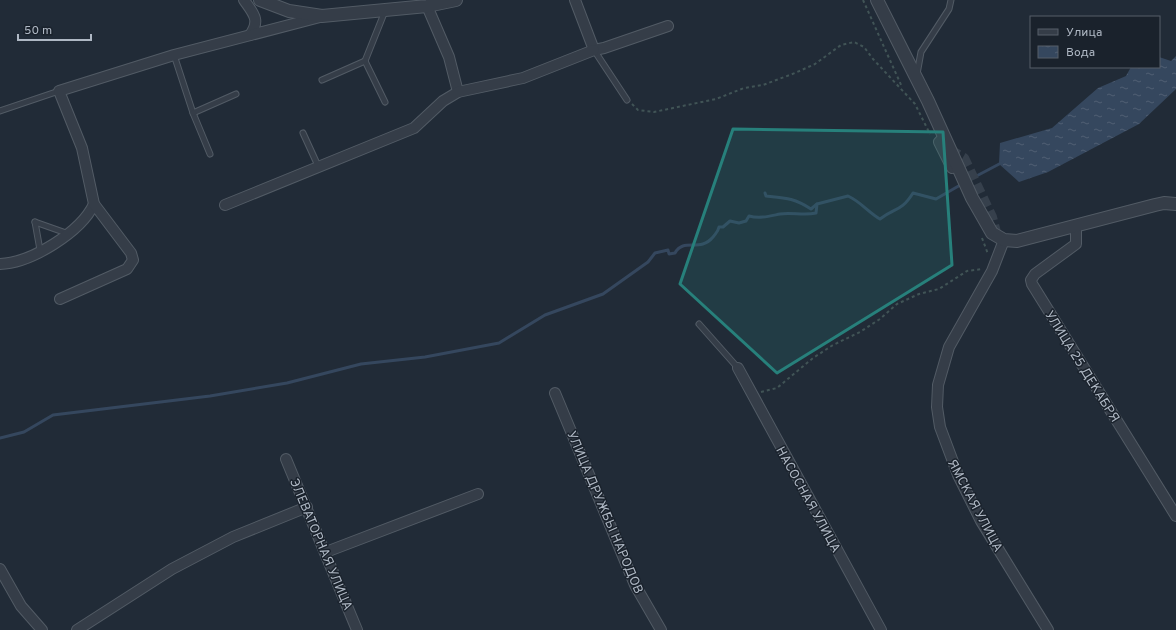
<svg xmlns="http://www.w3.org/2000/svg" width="1176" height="630" font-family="Overpass,sans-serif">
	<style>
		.water { fill: url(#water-ripples) }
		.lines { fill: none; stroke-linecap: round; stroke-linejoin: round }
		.stream { stroke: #35475e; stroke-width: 3 }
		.minor-tunnel { stroke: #36404c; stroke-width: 10; stroke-dasharray: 10 5; stroke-linecap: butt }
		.service-casing { stroke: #525b65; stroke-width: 7 }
		.minor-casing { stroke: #525b65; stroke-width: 12 }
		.tertiary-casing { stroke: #525b65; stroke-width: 14 }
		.path { stroke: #415456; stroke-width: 2; stroke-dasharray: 3 3; stroke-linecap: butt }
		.service { stroke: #353d48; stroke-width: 5 }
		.minor { stroke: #353d48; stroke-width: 10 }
		.tertiary { stroke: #353d48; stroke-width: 12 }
		.marked { fill: #27807b; fill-opacity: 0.2; stroke: #27807b; stroke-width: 3; stroke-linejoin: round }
		.labels { text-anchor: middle; stroke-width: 3; stroke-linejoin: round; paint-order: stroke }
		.street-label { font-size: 13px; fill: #afb8c4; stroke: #1a222c }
	</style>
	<defs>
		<pattern id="water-ripples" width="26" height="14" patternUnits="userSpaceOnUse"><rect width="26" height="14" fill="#35475e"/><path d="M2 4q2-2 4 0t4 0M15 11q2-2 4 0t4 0" fill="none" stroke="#505f73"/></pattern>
	</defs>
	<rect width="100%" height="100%" fill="#212b37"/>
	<polygon class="water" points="1176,56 1176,89 1139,124 1048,172 1019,182 999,164 1000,143 1052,128 1098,88 1126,76 1131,67 1159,67 1159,57 1171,61"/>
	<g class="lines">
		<g class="stream">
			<polyline points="967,181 1003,162"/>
			<path d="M765,193l1,3c20,2 28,2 45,13l6,-5"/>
			<path d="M0,438l24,-6 29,-17 157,-19 77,-13 74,-19 64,-7 74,-14 46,-28 58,-21 45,-32 7,-9 13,-3 1,4 6,-1c9,-16 25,0 38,-16 3,-4 5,-5 6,-10h4l7,-6 9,2 7,-2 3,-5c11,3 21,0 31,-2 12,-2 24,2 36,-1l1,-9 31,-8c13,6 20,16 32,23 16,-12 21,-7 33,-26l23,6 26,-15"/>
		</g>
		<polyline class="minor-tunnel" points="950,150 964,158 992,217 997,236"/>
		<g class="service-casing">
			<g id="service">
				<polyline points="594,50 627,100"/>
				<polyline points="174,55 193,113 210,154"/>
				<polyline points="365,61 385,102"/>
				<polyline points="917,74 921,52 949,9 951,0"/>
				<polyline points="322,80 365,61 385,11"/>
				<polyline points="0,111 59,91"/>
				<polyline points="193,113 236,94"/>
				<polyline points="303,133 319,168"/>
				<polyline points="35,222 69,234"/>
				<polyline points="35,222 40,250"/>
				<polyline points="699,324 738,368"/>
			</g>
		</g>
		<g class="minor-casing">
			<g id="minor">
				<path d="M244,0c9,13 17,20 6,35"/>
				<polyline points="575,0 594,50 604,48 668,26"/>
				<polyline points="427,6 449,57 458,92"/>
				<polyline points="944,137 939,142 952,168"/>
				<polyline points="225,205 414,128 443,101 458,92 523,78 594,50"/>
				<polyline points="1076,226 1076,244 1035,274 1031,280 1032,284 1176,516"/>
				<polyline points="1004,240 992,271 949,347 938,385 937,407 940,427 958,475 981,521 1048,630"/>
				<path d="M0,264c31,-1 81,-32 94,-60"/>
				<polyline points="60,299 127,269 133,260 131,253 94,204 82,148 59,91 174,55 320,17"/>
				<polyline points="738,368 881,630"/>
				<polyline points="555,393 635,585 661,630"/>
				<polyline points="286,459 357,630"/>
				<polyline points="326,552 478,494"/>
				<polyline points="0,569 21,606 42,630"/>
				<polyline points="77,630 172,569 233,537 307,507"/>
			</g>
		</g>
		<g class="tertiary-casing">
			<g id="tertiary">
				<polyline points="260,0 289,11 322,16 427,6 456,0"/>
				<polyline points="877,0 928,101 972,198 992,233 1004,240 1017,241 1155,205 1164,203 1176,204"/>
			</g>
		</g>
		<g class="path">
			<polyline points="863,0 902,87"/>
			<polyline points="632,104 638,110 654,112 716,99 744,88 763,85 795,73 815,64 841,45 854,42 864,47 873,59 915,104 930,134"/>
			<polyline points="982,238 988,254"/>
			<polyline points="761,392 777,388 813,358 833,345 860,332 880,319 897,304 919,294 939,289 967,271 982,269"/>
		</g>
		<use href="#service" class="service"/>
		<use href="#minor" class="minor"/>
		<use href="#tertiary" class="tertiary"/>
	</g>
	<path class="marked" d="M733,129l210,3 9,133 -175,108 -97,-89z"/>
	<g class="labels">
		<g class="street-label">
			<text transform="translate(1083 366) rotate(58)" y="5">УЛИЦА 25 ДЕКАБРЯ</text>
			<text transform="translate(809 499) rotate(61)" y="5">НАСОСНАЯ УЛИЦА</text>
			<text transform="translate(976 505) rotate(62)" y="5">ЯМСКАЯ УЛИЦА</text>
			<text transform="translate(606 512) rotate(67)" y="5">УЛИЦА ДРУЖБЫ НАРОДОВ</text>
			<text transform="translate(322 544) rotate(67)" y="5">ЭЛЕВАТОРНАЯ УЛИЦА</text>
		</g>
	</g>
	<rect x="1030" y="16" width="130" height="52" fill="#1a222c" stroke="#565e69"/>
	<rect x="1038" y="29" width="20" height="6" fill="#353d48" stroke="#565e69"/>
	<text x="1066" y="36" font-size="12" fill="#afb8c4">Улица</text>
	<rect x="1038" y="46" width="20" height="12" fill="url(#water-ripples)" stroke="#565e69"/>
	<text x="1066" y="56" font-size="12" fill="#afb8c4">Вода</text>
	<path d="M18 34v6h73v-6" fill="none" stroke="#afb8c4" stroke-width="2"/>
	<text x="24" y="34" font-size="12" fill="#afb8c4" stroke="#1a222c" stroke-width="3" paint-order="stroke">50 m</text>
</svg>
